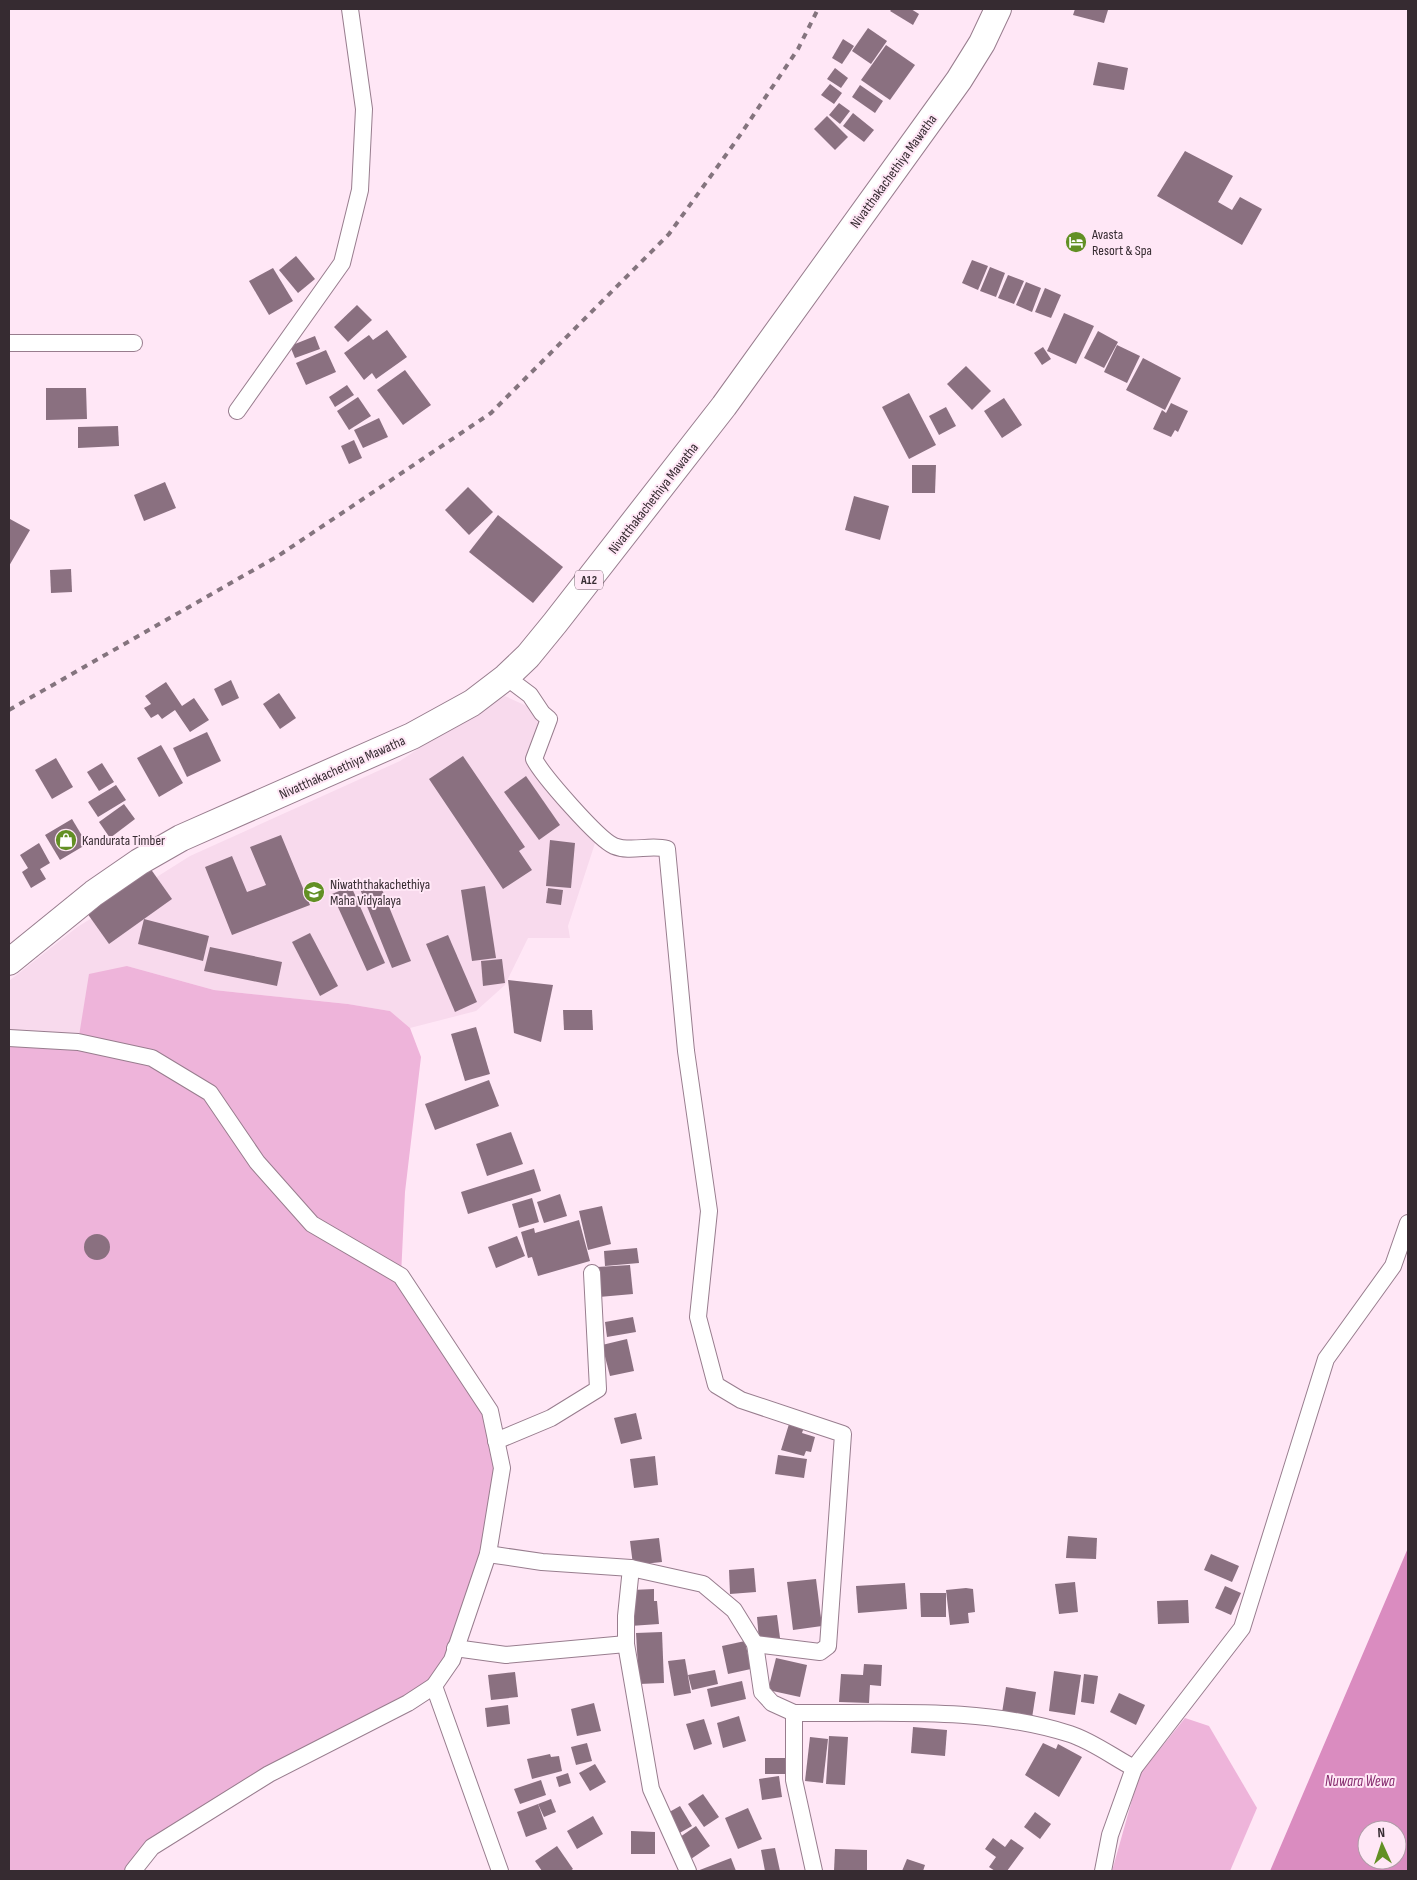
<svg xmlns="http://www.w3.org/2000/svg" width="1417" height="1880" font-family="'Sofia Sans Condensed',sans-serif">
	<style>
		.built { fill: #f8daed }
		.green { fill: #eeb4da }
		.water { fill: #da8cc0; fill-rule: evenodd }
		.building { fill: #8a7080 }
		.lines { fill: none; stroke-linecap: round; stroke-linejoin: round }
		.minor-casing { stroke: #987d8e; stroke-width: 18 }
		.trunk-casing { stroke: #987d8e; stroke-width: 28 }
		.minor { stroke: #fff; stroke-width: 16 }
		.trunk { stroke: #fff; stroke-width: 26 }
		.rail { stroke: #84747e; stroke-width: 4; stroke-dasharray: 6 6; stroke-linecap: butt }
		.labels { text-anchor: middle; stroke-width: 4; stroke-linejoin: round; paint-order: stroke }
		.shield { fill: #ffe7f6; stroke: #72636c; stroke-width: 1 }
		.shield-label { font-size: 12px; font-weight: bold; fill: #362b31 }
		.street-label { font-size: 14px; fill: #362b31; stroke: #ffe7f6 }
		.poi-label { font-size: 14px; fill: #362b31; stroke: #ffe7f6; text-anchor: start }
		.water-label { font-size: 15px; font-style: italic; fill: #862b6e; stroke: #ffe7f6 }
	</style>
	<rect width="100%" height="100%" fill="#ffe7f6"/>
	<polygon class="built" points="505,696 542,713 534,759 598,834 568,926 570,938 528,938 505,985 476,1011 410,1028 390,1011 348,1004 214,990 127,966 78,1042 9,1036 9,981 76,928 190,856 400,761 443,732"/>
	<g class="green">
		<polygon points="127,966 214,990 348,1004 390,1011 410,1028 421,1057 405,1192 401,1276 490,1411 502,1468 488,1554 434,1686 152,1847 133,1871 9,1871 9,1039 78,1042 89,974"/>
		<polygon points="1185,1718 1209,1726 1257,1808 1230,1871 1112,1871 1139,1775"/>
	</g>
	<path class="water" d="M1408,1548v323h-138zM1367,1830h30v30h-30z"/>
	<g class="building">
		<polygon points="892,9 911,9 919,14 913,25 890,11"/>
		<polygon points="1075,9 1106,9 1108,10 1104,23 1073,15"/>
		<polygon points="868,28 887,41 871,64 852,51"/>
		<polygon points="843,39 854,46 842,64 832,58"/>
		<polygon points="886,45 915,65 890,100 861,80"/>
		<polygon points="1098,62 1128,68 1124,90 1093,85"/>
		<polygon points="835,68 848,78 841,88 827,79"/>
		<polygon points="830,84 842,93 834,104 821,95"/>
		<polygon points="860,85 883,101 875,113 852,97"/>
		<polygon points="839,103 850,111 840,124 829,115"/>
		<polygon points="853,113 874,130 864,142 843,126"/>
		<polygon points="827,116 848,137 835,150 814,129"/>
		<polygon points="1185,151 1233,176 1218,202 1232,210 1240,197 1262,209 1242,245 1157,196"/>
		<polygon points="296,256 315,279 298,293 279,270"/>
		<polygon points="972,260 988,266 978,290 962,283"/>
		<polygon points="990,267 1005,273 996,297 980,291"/>
		<polygon points="273,268 293,301 269,315 249,281"/>
		<polygon points="1008,275 1024,281 1014,304 998,298"/>
		<polygon points="1026,282 1041,288 1032,312 1016,305"/>
		<polygon points="1045,288 1061,295 1051,318 1035,312"/>
		<polygon points="357,305 372,320 348,342 334,327"/>
		<polygon points="1064,313 1094,326 1076,364 1047,351"/>
		<polygon points="387,330 407,357 376,379 372,373 364,380 344,353 369,335 373,340"/>
		<polygon points="1098,331 1118,342 1104,368 1084,358"/>
		<polygon points="315,336 320,349 295,358 290,346"/>
		<polygon points="1117,345 1140,356 1127,383 1104,372"/>
		<polygon points="1043,347 1051,359 1042,365 1034,353"/>
		<polygon points="326,350 336,372 306,385 296,363"/>
		<polygon points="1143,358 1181,378 1165,410 1126,390"/>
		<polygon points="966,366 991,391 972,410 947,384"/>
		<polygon points="405,370 431,405 403,425 377,390"/>
		<polygon points="347,385 354,395 335,407 329,397"/>
		<polygon points="46,388 86,388 87,419 46,420"/>
		<polygon points="909,393 936,445 909,459 882,407"/>
		<polygon points="358,397 371,416 349,430 337,411"/>
		<polygon points="1004,398 1022,425 1002,438 984,411"/>
		<polygon points="1171,403 1188,411 1178,432 1175,430 1171,437 1153,429 1162,410 1166,413"/>
		<polygon points="946,407 956,426 939,435 929,416"/>
		<polygon points="379,418 388,437 363,448 354,430"/>
		<polygon points="118,426 119,446 78,448 78,427"/>
		<polygon points="354,440 362,458 349,464 341,446"/>
		<polygon points="912,465 936,465 935,493 912,493"/>
		<polygon points="165,482 176,508 144,521 134,495"/>
		<polygon points="468,487 493,512 469,535 445,510"/>
		<polygon points="854,496 889,506 880,540 845,530"/>
		<polygon points="498,515 563,567 533,603 469,552"/>
		<polygon points="10,519 30,530 9,566 9,521"/>
		<polygon points="71,569 72,592 51,593 50,570"/>
		<polygon points="231,680 239,698 222,706 214,689"/>
		<polygon points="166,682 182,706 194,698 209,720 190,732 175,710 162,719 158,714 151,718 144,708 151,704 145,696"/>
		<polygon points="279,693 296,718 280,729 263,704"/>
		<polygon points="207,732 221,761 187,777 173,748"/>
		<polygon points="161,745 183,783 159,797 137,758"/>
		<polygon points="463,756 525,847 519,851 532,870 503,889 429,779"/>
		<polygon points="56,758 73,787 52,799 35,770"/>
		<polygon points="102,763 114,782 99,791 87,772"/>
		<polygon points="526,776 560,825 539,840 504,792"/>
		<polygon points="116,785 126,800 98,817 88,802"/>
		<polygon points="124,804 135,819 110,838 99,822"/>
		<polygon points="72,819 87,844 60,860 45,835"/>
		<polygon points="281,835 310,905 232,935 205,867 232,856 247,892 266,885 250,847"/>
		<polygon points="550,840 575,843 571,888 546,886"/>
		<polygon points="39,843 50,863 40,869 46,879 31,888 22,872 28,868 20,855"/>
		<polygon points="150,868 172,899 109,944 87,913"/>
		<polygon points="379,882 411,961 392,968 360,889"/>
		<polygon points="351,886 385,963 367,971 332,894"/>
		<polygon points="485,886 496,958 472,961 461,890"/>
		<polygon points="548,888 563,890 561,905 546,903"/>
		<polygon points="144,919 209,936 203,961 138,944"/>
		<polygon points="310,933 338,986 320,996 292,942"/>
		<polygon points="448,935 477,1002 455,1012 426,944"/>
		<polygon points="210,947 282,962 277,986 204,971"/>
		<polygon points="502,959 505,983 483,986 481,961"/>
		<polygon points="508,980 553,985 541,1042 514,1033"/>
		<polygon points="563,1010 592,1010 593,1030 564,1030"/>
		<polygon points="476,1027 490,1074 465,1081 451,1034"/>
		<polygon points="489,1080 499,1106 435,1130 425,1104"/>
		<polygon points="511,1132 523,1164 487,1176 476,1144"/>
		<polygon points="534,1169 541,1191 468,1214 461,1192"/>
		<polygon points="560,1194 567,1216 544,1223 537,1202"/>
		<polygon points="532,1198 539,1222 519,1228 512,1204"/>
		<polygon points="602,1206 611,1244 588,1250 579,1211"/>
		<polygon points="579,1220 590,1261 538,1276 532,1257 528,1258 521,1232 534,1228 535,1233"/>
		<circle cx="97" cy="1247" r="13"/>
		<polygon points="517,1236 525,1256 496,1268 488,1247"/>
		<polygon points="637,1248 639,1263 605,1266 604,1251"/>
		<polygon points="630,1265 633,1294 599,1297 597,1267"/>
		<polygon points="633,1317 636,1332 607,1337 605,1322"/>
		<polygon points="627,1339 634,1371 610,1376 602,1345"/>
		<polygon points="636,1413 642,1439 621,1444 614,1418"/>
		<polygon points="789,1424 804,1427 802,1433 815,1437 811,1452 806,1451 804,1456 781,1450"/>
		<polygon points="778,1455 807,1459 804,1478 775,1474"/>
		<polygon points="655,1456 658,1485 634,1488 630,1459"/>
		<polygon points="1068,1536 1097,1538 1096,1559 1066,1558"/>
		<polygon points="659,1538 662,1562 633,1565 630,1541"/>
		<polygon points="1211,1554 1239,1566 1232,1582 1204,1570"/>
		<polygon points="754,1568 756,1592 730,1594 729,1570"/>
		<polygon points="816,1579 822,1626 793,1630 787,1582"/>
		<polygon points="1075,1582 1078,1612 1059,1614 1055,1584"/>
		<polygon points="905,1583 907,1609 858,1613 856,1586"/>
		<polygon points="1225,1586 1241,1593 1231,1615 1215,1608"/>
		<polygon points="966,1588 973,1589 975,1612 968,1613 969,1623 950,1625 946,1590"/>
		<polygon points="654,1589 654,1601 657,1601 659,1624 630,1626 632,1590"/>
		<polygon points="920,1593 946,1593 946,1617 921,1617"/>
		<polygon points="1188,1600 1189,1623 1158,1624 1157,1601"/>
		<polygon points="777,1615 780,1638 759,1640 757,1617"/>
		<polygon points="662,1632 664,1683 639,1684 636,1633"/>
		<polygon points="745,1641 751,1669 728,1674 722,1646"/>
		<polygon points="776,1658 807,1665 800,1697 768,1690"/>
		<polygon points="685,1659 691,1693 674,1696 668,1661"/>
		<polygon points="864,1664 882,1665 881,1686 870,1685 869,1703 839,1702 841,1674 863,1675"/>
		<polygon points="715,1670 718,1684 692,1690 688,1675"/>
		<polygon points="1054,1671 1081,1675 1075,1715 1049,1711"/>
		<polygon points="515,1672 518,1697 491,1700 488,1675"/>
		<polygon points="1084,1674 1098,1676 1094,1704 1081,1702"/>
		<polygon points="742,1681 746,1699 711,1707 707,1689"/>
		<polygon points="1006,1687 1036,1692 1032,1718 1002,1713"/>
		<polygon points="1119,1693 1145,1705 1136,1725 1110,1712"/>
		<polygon points="594,1703 601,1731 577,1736 571,1709"/>
		<polygon points="508,1705 510,1724 487,1727 485,1708"/>
		<polygon points="739,1716 746,1741 723,1748 717,1723"/>
		<polygon points="704,1719 712,1744 694,1750 686,1724"/>
		<polygon points="913,1727 947,1730 945,1756 911,1753"/>
		<polygon points="829,1736 848,1737 845,1785 826,1784"/>
		<polygon points="810,1737 828,1739 823,1783 805,1781"/>
		<polygon points="587,1743 592,1761 576,1765 571,1747"/>
		<polygon points="1043,1743 1056,1749 1058,1744 1082,1757 1059,1797 1025,1775"/>
		<polygon points="550,1754 551,1757 559,1756 562,1771 532,1779 527,1759"/>
		<polygon points="765,1758 787,1758 786,1774 765,1774"/>
		<polygon points="595,1764 606,1782 590,1791 579,1773"/>
		<polygon points="568,1773 571,1783 559,1787 556,1777"/>
		<polygon points="779,1776 782,1797 762,1800 759,1779"/>
		<polygon points="541,1780 546,1795 520,1804 514,1789"/>
		<polygon points="703,1794 719,1817 704,1827 688,1804"/>
		<polygon points="551,1799 556,1812 544,1817 538,1804"/>
		<polygon points="538,1804 547,1829 526,1837 517,1812"/>
		<polygon points="680,1806 692,1826 676,1835 664,1815"/>
		<polygon points="748,1808 762,1839 738,1849 725,1818"/>
		<polygon points="1035,1812 1051,1824 1040,1839 1024,1827"/>
		<polygon points="593,1816 603,1834 577,1849 567,1831"/>
		<polygon points="696,1826 710,1846 691,1859 677,1839"/>
		<polygon points="631,1831 655,1832 655,1854 631,1854"/>
		<polygon points="993,1838 1005,1847 1011,1839 1024,1848 1007,1871 995,1871 989,1867 996,1857 985,1849"/>
		<polygon points="557,1846 573,1869 570,1871 542,1871 535,1861"/>
		<polygon points="775,1848 780,1871 765,1871 761,1850"/>
		<polygon points="835,1849 867,1850 867,1871 834,1871"/>
		<polygon points="731,1858 736,1871 697,1871"/>
		<polygon points="907,1859 925,1865 923,1871 902,1871"/>
	</g>
	<g class="lines">
		<g class="minor-casing">
			<g id="minor">
				<polyline points="9,343 134,343"/>
				<polyline points="237,411 342,263 360,190 364,109 350,9"/>
				<path d="M506,677l24,18 12,18 7,6 -15,40c9,17 64,80 80,87 17,7 36,-2 53,3l19,202 23,160 -11,106 18,68 25,15 102,34 -15,212 -8,6 -65,-8"/>
				<polyline points="9,1038 78,1042 152,1058 210,1093 257,1162 312,1224 401,1276 490,1411 502,1468 488,1554 452,1660 434,1686 408,1703 269,1774 152,1847 133,1871"/>
				<polyline points="496,1441 551,1418 598,1389 592,1273"/>
				<path d="M488,1554l54,8 89,6 72,16 31,26 21,34 7,48 10,11 22,10c91,1 188,-7 276,21 22,7 43,23 64,34"/>
				<polyline points="631,1568 626,1616 626,1644 651,1789 688,1871"/>
				<polyline points="455,1648 506,1655 626,1644"/>
				<polyline points="434,1686 500,1871"/>
				<polyline points="794,1713 794,1780 814,1871"/>
				<polyline points="1103,1871 1110,1835 1134,1768 1242,1628 1326,1359 1393,1266 1408,1223"/>
			</g>
		</g>
		<g class="trunk-casing">
			<polyline id="trunk" points="9,962 94,893 139,862 181,838 412,736 472,703 506,677 528,656 555,623 724,406 959,80 982,43 998,9"/>
		</g>
		<use href="#minor" class="minor"/>
		<use href="#trunk" class="trunk"/>
		<polyline class="rail" points="9,710 278,556 491,413 669,234 736,141 798,49 818,9"/>
	</g>
	<defs>
		<g id="hotel-disc" transform="scale(1.125)"><circle r="9.5" fill="#629024" stroke="#ffe7f6"/><path d="M-6-4.5h1.5V1H6V5H4.5V3h-9V5H-6ZM-4 0a1.8 1.8 0 1 1 3.6 0ZM.5 0V-2.5h3Q6-2.5 6 0Z" fill="#fff"/></g>
		<g id="shop-disc" transform="scale(1.125)"><circle r="9.5" fill="#629024" stroke="#ffe7f6"/><path d="M-5-2.5h2.3a2.7 3.5 0 0 1 5.4 0H5L5.5 6h-11ZM-1.5-2.5h3a1.5 2.3 0 0 0-3 0Z" fill="#fff"/></g>
		<g id="school-disc" transform="scale(1.125)"><circle r="9.5" fill="#629024" stroke="#ffe7f6"/><path d="M0-5L7-2L0 1L-7-2ZM-4 1L0 2.5L4 1V4Q0 6-4 4Z" fill="#fff"/></g>
	</defs>
	<g fill-rule="evenodd">
		<use href="#hotel-disc" x="1076" y="242"/>
		<use href="#shop-disc" x="66" y="840"/>
		<use href="#school-disc" x="314" y="892"/>
	</g>
	<g class="labels">
		<rect class="shield" x="575" y="570.5" width="28" height="19" rx="4"/>
		<g class="shield-label">
			<text x="589" y="584">A12</text>
		</g>
		<g class="street-label">
			<text transform="translate(893 171) rotate(-54)" y="5">Nivatthakachethiya Mawatha</text>
			<text transform="translate(653 498) rotate(-52)" y="5">Nivatthakachethiya Mawatha</text>
			<text transform="translate(342 767) rotate(-24)" y="5">Nivatthakachethiya Mawatha</text>
		</g>
		<g class="poi-label">
			<text x="1092" y="239">Avasta<tspan x="1092" dy="16">Resort &amp; Spa</tspan></text>
			<text x="82" y="845">Kandurata Timber</text>
			<text x="330" y="889">Niwaththakachethiya<tspan x="330" dy="16">Maha Vidyalaya</tspan></text>
		</g>
		<g class="water-label">
			<text x="1360" y="1786">Nuwara Wewa</text>
		</g>
	</g>
	<rect width="1417" height="1880" fill="none" stroke="#362b31" stroke-width="20"/>
	<g transform="translate(1382 1845) rotate(357)"><circle r="24" fill="#ffe7f6" stroke="#af9ca7"/>
	<path d="M0-4L9 19L0 12L-9 19Z" fill="#629024"/>
	<text y="-8" font-size="14" font-weight="bold" text-anchor="middle" fill="#362b31">N</text>
	</g>
</svg>
